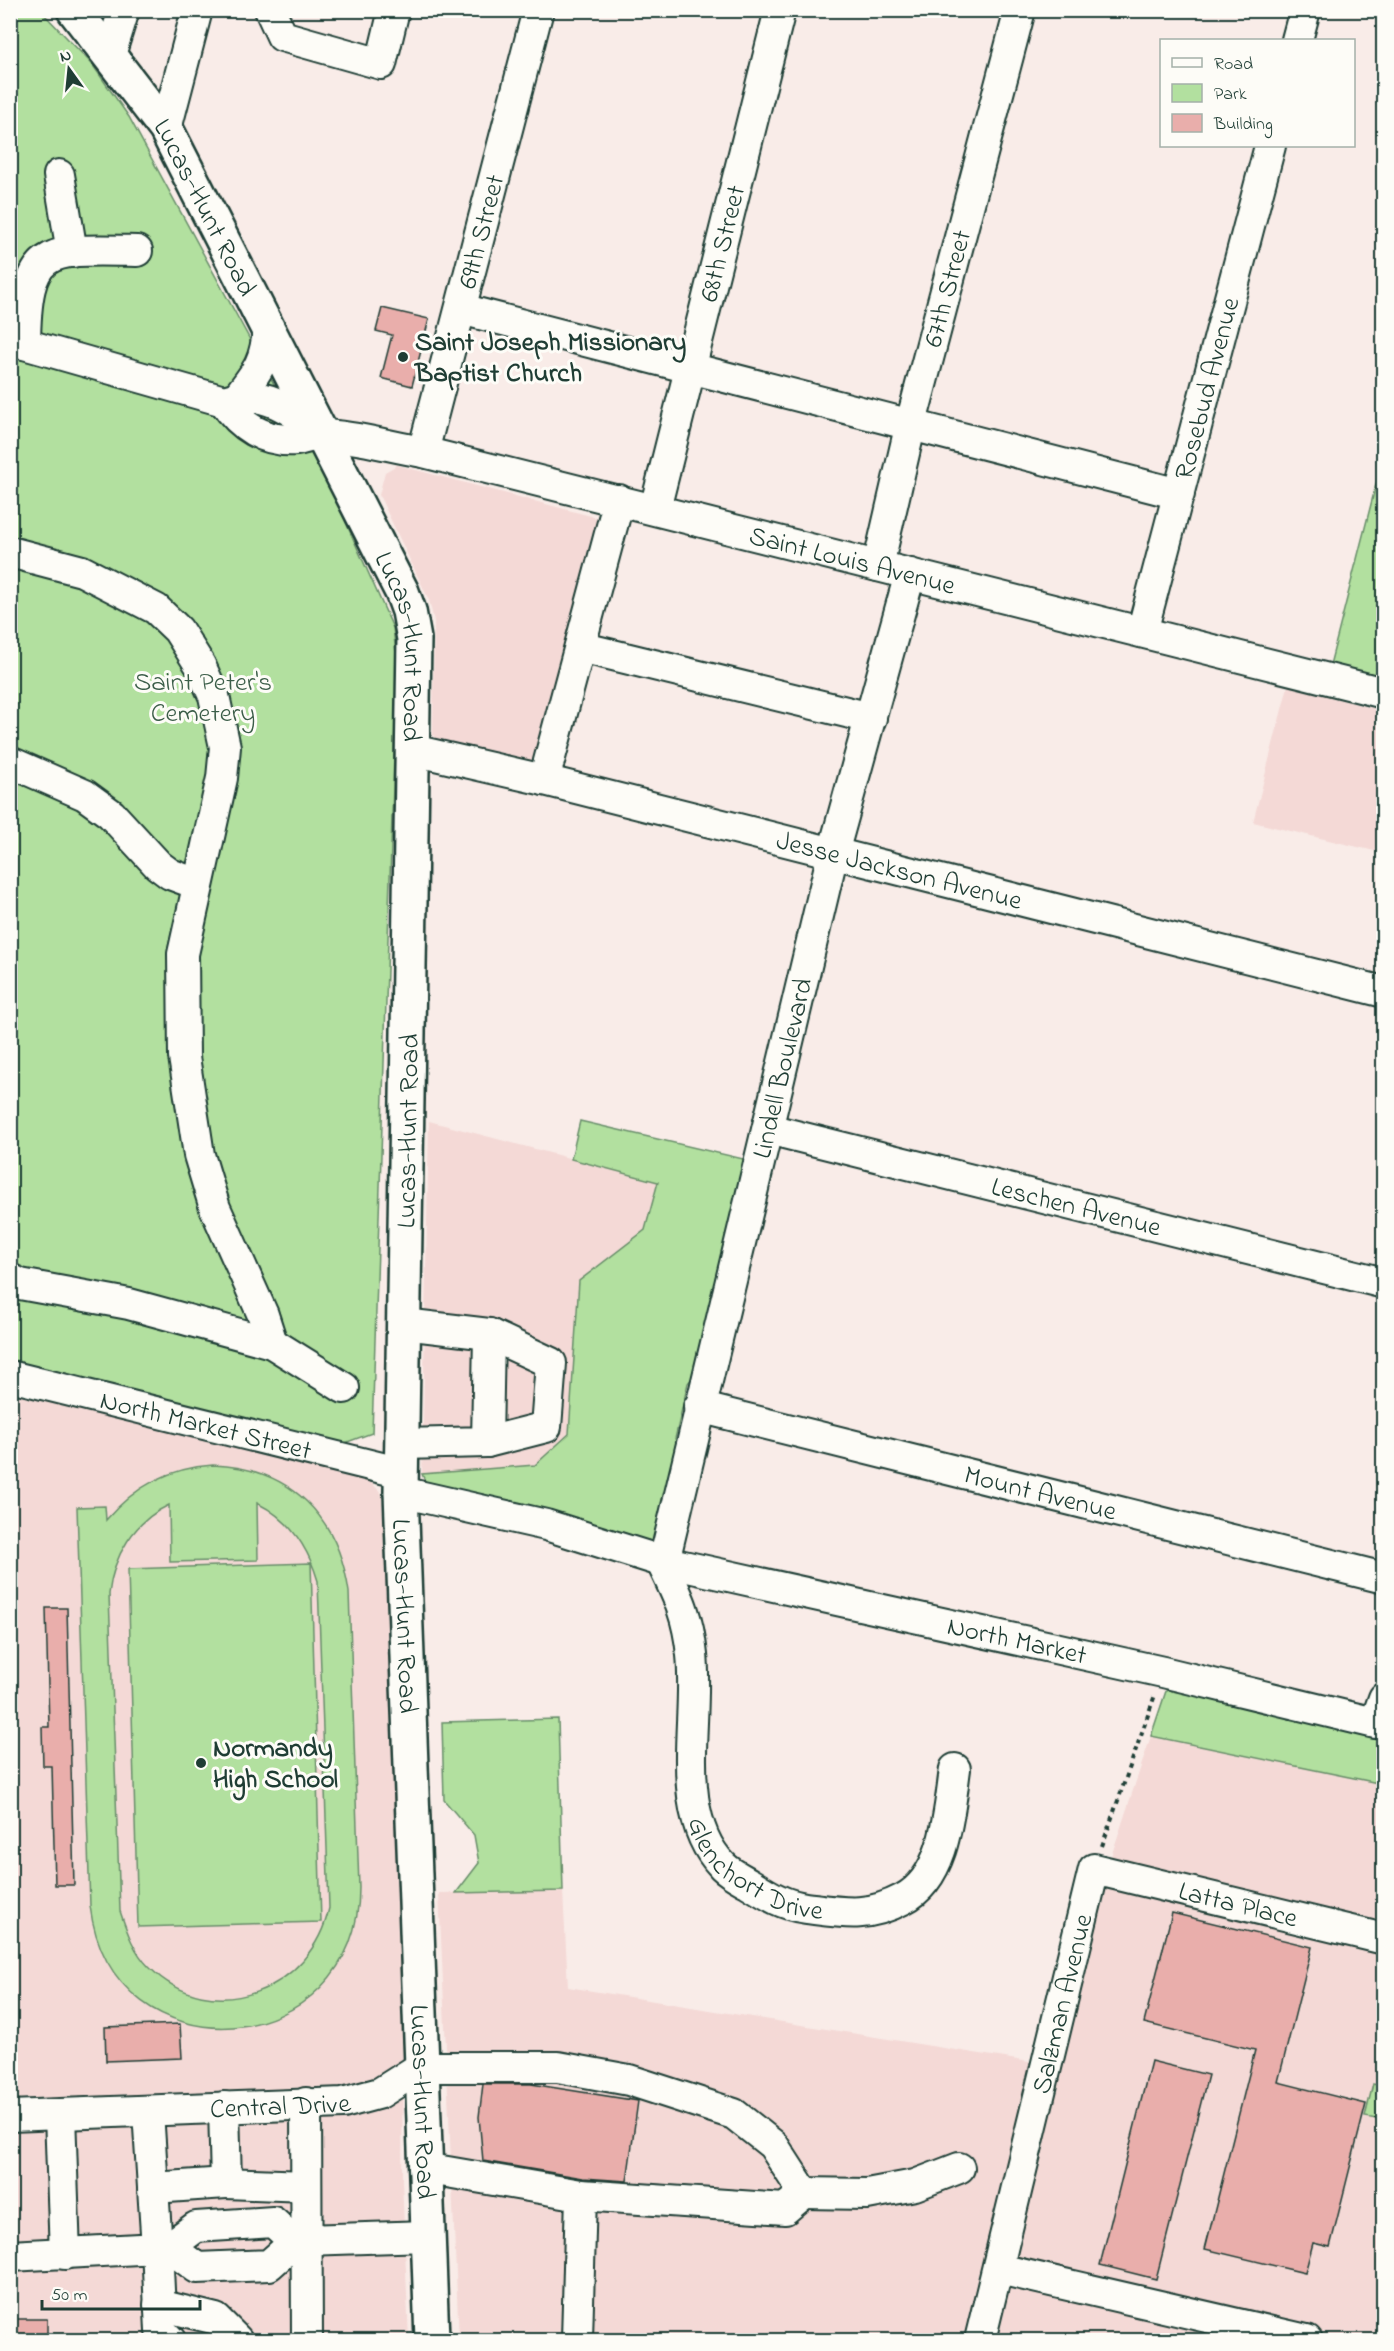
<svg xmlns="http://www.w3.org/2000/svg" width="1394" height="2351" font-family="'Indie Flower',sans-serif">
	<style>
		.built { fill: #f4d9d6 }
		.green { fill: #b2e09f; stroke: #688e6a; stroke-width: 1.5; fill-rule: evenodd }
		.building { fill: #e9aeab; stroke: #1f3d34; stroke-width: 1.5 }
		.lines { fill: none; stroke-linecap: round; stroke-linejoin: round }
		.minor-casing { stroke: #1f3d34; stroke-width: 34 }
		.major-casing { stroke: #1f3d34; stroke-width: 38 }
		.path { stroke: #1f3d34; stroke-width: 4; stroke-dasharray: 4.5 4.5; stroke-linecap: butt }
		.minor { stroke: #fdfcf7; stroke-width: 30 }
		.major { stroke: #fdfcf7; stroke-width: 33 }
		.poi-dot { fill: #1f3d34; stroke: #fdfcf7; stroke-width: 2 }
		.labels { text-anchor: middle; stroke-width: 6; stroke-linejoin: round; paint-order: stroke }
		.street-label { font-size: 27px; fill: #1f3d34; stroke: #fdfcf7 }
		.poi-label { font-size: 27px; font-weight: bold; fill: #1f3d34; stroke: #fdfcf7; text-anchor: start }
		.park-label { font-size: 27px; fill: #3c5e49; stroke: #fdfcf7 }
	</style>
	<rect width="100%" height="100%" fill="#f9ece8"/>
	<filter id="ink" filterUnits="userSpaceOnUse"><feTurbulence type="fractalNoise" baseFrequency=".0167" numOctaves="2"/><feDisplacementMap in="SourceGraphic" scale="12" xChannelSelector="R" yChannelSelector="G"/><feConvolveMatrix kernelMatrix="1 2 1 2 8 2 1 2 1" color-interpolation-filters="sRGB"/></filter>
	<g filter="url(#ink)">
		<g class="built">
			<polygon points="397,465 606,520 540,766 440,743 433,735 434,621 429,600 379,495 385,472"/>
			<polygon points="1288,686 1383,711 1383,853 1253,822"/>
			<polygon points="429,1121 659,1182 645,1230 579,1281 569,1434 535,1465 422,1474"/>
			<polygon points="10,1388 371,1482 382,1494 403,2032 402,2180 409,2340 11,2340"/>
			<polygon points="1151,1736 1383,1784 1383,2086 1373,2084 1365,2117 1383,2120 1383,2340 991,2340 1102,1884"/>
			<polygon points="563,1891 568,1987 1035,2063 965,2340 459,2340 439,1893"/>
		</g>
		<g class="green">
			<polygon points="40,10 92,64 129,117 331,489 393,628 397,662 372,1433 342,1444 11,1361 10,11"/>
			<polygon points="1383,457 1383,679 1330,665"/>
			<polygon points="580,1121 752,1161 703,1365 688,1383 675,1439 682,1443 658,1537 651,1542 428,1488 422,1474 535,1465 569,1434 579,1281 645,1230 658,1182 571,1159"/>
			<path d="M213,1465c79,3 125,52 136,127l10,295c1,173 -247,194 -269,19l-13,-399 28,-1 1,14c29,-34 63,-52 107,-55zM257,1503c33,16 51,44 61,78l11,327c-17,81 -116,123 -180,59 -15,-15 -22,-35 -29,-56l-11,-317c4,-38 25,-73 60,-89l1,57 88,-2z"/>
			<polygon points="311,1563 321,1922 138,1927 128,1569"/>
			<polygon points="1175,1685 1383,1728 1383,1784 1151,1736 1166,1691"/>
			<polygon points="558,1719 563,1891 456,1893 479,1863 474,1835 444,1800 442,1722"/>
			<polygon points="1373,2084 1383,2086 1383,2120 1365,2117"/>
		</g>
		<g class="building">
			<polygon points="382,308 429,319 412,386 381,378 392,335 376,331"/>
			<polygon points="46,1608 67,1608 74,1885 55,1885 52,1766 43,1766 42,1727 49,1727"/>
			<polygon points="1172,1913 1312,1947 1278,2082 1366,2104 1330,2247 1313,2243 1305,2273 1205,2249 1255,2050 1144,2023"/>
			<polygon points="180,2024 182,2058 106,2061 105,2027"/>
			<polygon points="1151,2061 1208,2075 1156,2279 1100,2265"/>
			<polygon points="483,2084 531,2084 638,2101 627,2181 583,2178 483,2161 479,2117"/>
			<rect x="10" y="2319" width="37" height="21"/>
		</g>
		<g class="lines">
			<g class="minor-casing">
				<g id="minor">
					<polyline points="270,10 282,36 381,64 394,10"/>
					<polyline points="1297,40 1305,10"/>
					<polyline points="110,55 124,10"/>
					<polyline points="166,129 197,10"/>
					<polyline points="59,175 72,252"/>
					<polyline points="461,309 1179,494"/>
					<path d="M10,340l214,61c39,-14 69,9 98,33"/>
					<path d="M25,344c1,-99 21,-95 112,-93"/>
					<path d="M239,395c19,-24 27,-35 29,-67"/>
					<path id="s1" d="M224,401c16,25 40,41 72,39 9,-1 19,-6 28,-5 32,1 67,12 99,17l961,241"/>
					<path id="s2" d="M423,452l115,-442"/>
					<path id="s3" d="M655,509l125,-499"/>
					<polyline points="10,552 82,571 156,609 178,630 200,665 214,696 225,747 222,778 183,954 184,1057 199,1155 215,1208 263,1315 272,1343"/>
					<path id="s4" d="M878,566l33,-143 109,-413"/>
					<path id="s5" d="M1142,632l128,-486"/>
					<polyline points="580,647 871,718"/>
					<path id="s6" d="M413,750l131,30 840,212"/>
					<polyline points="10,762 85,795 111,814 158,865 170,874 197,884"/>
					<polyline points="544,780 619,500"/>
					<path id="s7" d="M768,1129l616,154"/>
					<polyline points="10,1279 20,1284 129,1304 272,1343 344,1388"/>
					<path id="s8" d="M10,1376l392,97"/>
					<path id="s9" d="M699,1407l685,171"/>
					<polyline points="487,1442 546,1427 551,1363 489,1334"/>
					<polyline points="402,1444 487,1442 489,1334 404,1324"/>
					<path id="s10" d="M401,1492l145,33 115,36 502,111 212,51 9,-25"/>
					<path id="s11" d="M661,1561l5,-8 167,-700 77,-279"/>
					<path id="s12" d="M661,1561c17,35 27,54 31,94 7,64 -20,159 31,211 7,7 17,12 26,17 19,12 34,22 57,25 39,5 61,10 97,-9 43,-22 46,-88 52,-130"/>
					<polyline points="306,2103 307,2340"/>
					<polyline points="224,2107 226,2183 306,2186"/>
					<polyline points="60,2115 65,2254"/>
					<path id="s13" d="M10,2116l333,-13 37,-10 41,-26h137l71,13 105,34 39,31 31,48 63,1 48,-9 44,-17"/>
					<polyline points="424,2168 581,2195"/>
					<polyline points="153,2188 226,2183"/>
					<polyline points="169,2247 197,2268 269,2265 295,2242 305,2240 427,2236"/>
					<polyline points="10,2256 157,2248 148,2112"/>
					<polyline points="999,2269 1307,2340"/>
					<polyline points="159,2305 216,2319 237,2340"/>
					<polyline points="170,2340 161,2331 157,2248 169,2247 196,2227 273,2222 295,2242"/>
					<polyline points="577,2340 581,2195 785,2209 804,2193"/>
					<path id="s14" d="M980,2340l114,-471 290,70"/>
				</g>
			</g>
			<g class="major-casing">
				<g id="major">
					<path id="s15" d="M74,10l92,119 236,463 7,19 5,28 -13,853 31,848"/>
				</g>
			</g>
			<polyline class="path" points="1102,1846 1155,1695"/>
			<use href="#minor" class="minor"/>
			<use href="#major" class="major"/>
		</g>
	</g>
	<g class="poi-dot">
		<circle cx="403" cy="357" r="6"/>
		<circle cx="201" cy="1763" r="6"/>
	</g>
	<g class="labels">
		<g class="street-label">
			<text dy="9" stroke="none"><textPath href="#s15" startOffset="238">Lucas-Hunt Road</textPath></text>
			<text dy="9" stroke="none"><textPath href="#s2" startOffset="228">69th Street</textPath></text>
			<text dy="9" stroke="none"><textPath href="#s3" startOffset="274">68th Street</textPath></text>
			<text dy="9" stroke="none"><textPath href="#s4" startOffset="286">67th Street</textPath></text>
			<text dy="9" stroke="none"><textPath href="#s5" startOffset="252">Rosebud Avenue</textPath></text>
			<text dy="9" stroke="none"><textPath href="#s1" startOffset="658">Saint Louis Avenue</textPath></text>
			<text dy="9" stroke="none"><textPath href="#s15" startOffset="724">Lucas-Hunt Road</textPath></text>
			<text dy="9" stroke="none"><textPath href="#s6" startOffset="501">Jesse Jackson Avenue</textPath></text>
			<text dy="9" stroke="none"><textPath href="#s11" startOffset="508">Lindell Boulevard</textPath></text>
			<text transform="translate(407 1131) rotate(-89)" y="9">Lucas-Hunt Road</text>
			<text dy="9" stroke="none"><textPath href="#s7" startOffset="318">Leschen Avenue</textPath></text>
			<text dy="9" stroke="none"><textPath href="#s8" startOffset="202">North Market Street</textPath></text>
			<text dy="9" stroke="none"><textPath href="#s9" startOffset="352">Mount Avenue</textPath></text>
			<text dy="9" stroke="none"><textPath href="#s15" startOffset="1696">Lucas-Hunt Road</textPath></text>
			<text dy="9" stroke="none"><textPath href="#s10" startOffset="634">North Market</textPath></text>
			<text dy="9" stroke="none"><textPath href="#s12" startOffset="346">Glenchort Drive</textPath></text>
			<text dy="9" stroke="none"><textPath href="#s14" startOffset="633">Latta Place</textPath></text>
			<text dy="9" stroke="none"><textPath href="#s14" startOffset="346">Salzman Avenue</textPath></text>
			<text dy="9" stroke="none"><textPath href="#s15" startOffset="2182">Lucas-Hunt Road</textPath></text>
			<text dy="9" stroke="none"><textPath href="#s13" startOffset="270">Central Drive</textPath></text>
		</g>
		<g class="poi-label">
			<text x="415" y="350">Saint Joseph Missionary<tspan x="415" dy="31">Baptist Church</tspan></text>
			<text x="213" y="1756">Normandy<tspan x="213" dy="31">High School</tspan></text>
		</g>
		<g class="park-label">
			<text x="203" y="690">Saint Peter's<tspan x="203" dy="31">Cemetery</tspan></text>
		</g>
	</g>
	<rect width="1394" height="2351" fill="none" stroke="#fdfcf7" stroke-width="36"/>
	<rect x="18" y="18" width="1358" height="2315" fill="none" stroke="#1f3d34" stroke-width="2" filter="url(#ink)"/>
	<rect x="1160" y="39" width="195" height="108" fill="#fdfcf7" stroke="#a4b0a9" stroke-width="1.5"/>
	<rect x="1172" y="58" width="30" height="9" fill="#fdfcf7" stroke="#a4b0a9" stroke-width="1.5"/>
	<text x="1214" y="69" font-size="18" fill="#1f3d34">Road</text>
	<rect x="1172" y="84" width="30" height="18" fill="#b2e09f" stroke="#a4b0a9" stroke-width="1.5"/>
	<text x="1214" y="99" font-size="18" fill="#1f3d34">Park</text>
	<rect x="1172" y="114" width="30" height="18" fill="#e9aeab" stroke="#a4b0a9" stroke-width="1.5"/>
	<text x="1214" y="129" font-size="18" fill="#1f3d34">Building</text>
	<g transform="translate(69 69) rotate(345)" stroke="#fdfcf7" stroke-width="4.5" paint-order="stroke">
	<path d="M0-4.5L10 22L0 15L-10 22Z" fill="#1f3d34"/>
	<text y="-9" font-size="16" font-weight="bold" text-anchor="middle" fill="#1f3d34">N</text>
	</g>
	<path d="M42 2300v9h158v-9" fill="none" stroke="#1f3d34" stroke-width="3"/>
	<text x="51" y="2300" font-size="18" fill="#1f3d34" stroke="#fdfcf7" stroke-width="4.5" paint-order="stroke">50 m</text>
</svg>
